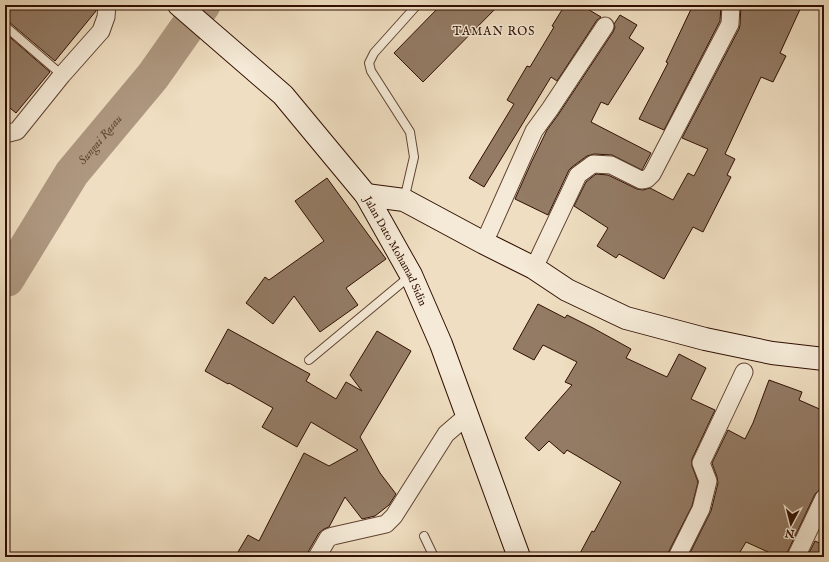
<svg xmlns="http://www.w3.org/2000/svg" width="829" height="562" font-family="'IM FELL English',serif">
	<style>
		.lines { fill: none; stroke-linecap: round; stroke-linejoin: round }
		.river { stroke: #ae9880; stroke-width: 35 }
		.building { fill: #937b65; stroke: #300f02 }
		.lane-casing { stroke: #604332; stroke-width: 10 }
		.street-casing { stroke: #604332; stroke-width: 19 }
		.secondary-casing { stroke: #300f02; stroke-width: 24 }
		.lane { stroke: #f5ead7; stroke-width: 8 }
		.street { stroke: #f5ead7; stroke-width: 17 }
		.secondary { stroke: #f5ead7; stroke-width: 22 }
		.labels { text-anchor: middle; stroke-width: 3; stroke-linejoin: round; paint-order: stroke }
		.street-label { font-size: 11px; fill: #300f02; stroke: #f5ead7 }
		.neighbourhood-label { font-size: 12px; letter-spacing: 1px; fill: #300f02; stroke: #f5ead7 }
		.water-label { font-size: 12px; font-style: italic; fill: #624634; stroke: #f5ead7 }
	</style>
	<rect width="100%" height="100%" fill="#efdec1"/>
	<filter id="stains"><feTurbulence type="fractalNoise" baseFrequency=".005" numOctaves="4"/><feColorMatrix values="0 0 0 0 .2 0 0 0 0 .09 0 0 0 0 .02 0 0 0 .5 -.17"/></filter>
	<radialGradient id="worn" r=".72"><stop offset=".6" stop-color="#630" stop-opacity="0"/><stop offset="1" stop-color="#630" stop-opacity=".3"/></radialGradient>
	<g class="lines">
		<path class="river" id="s1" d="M5,279h2l65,-106 81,-97 50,-71"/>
	</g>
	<g class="building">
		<polygon points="5,5 97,5 96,11 55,61 9,22 5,21"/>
		<polygon points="441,5 499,5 423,82 394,53"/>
		<polygon points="565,5 581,5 601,17 597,20 557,81 551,77 484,187 469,178 514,104 507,100 527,66 530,67 554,27 552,26"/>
		<polygon points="693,5 721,5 720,21 664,130 639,119 668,63 666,62"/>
		<polygon points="741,5 802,5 780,53 786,56 773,82 761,77 725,154 735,159 727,175 731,177 703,232 693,227 664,279 619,254 616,258 597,246 608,228 574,206 586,182 596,174 608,175 637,189 643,190 650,188 673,200 688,173 694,176 708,149 682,138 739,29 740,25"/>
		<polygon points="620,15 637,25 629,38 644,48 608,105 601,102 591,122 651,153 642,170 612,155 594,154 587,156 572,167 569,170 548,215 515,199 531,163 547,130 558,115 613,32 615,27 614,24"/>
		<polygon points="5,33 50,72 16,113 5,104"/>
		<polygon points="327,178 386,259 346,288 358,305 320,332 294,296 273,324 246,303 265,277 269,280 324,241 295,201"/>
		<polygon points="538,304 565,318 567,315 593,328 631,349 626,358 667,377 679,354 706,368 691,399 715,410 692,459 692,466 698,482 692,506 668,553 667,557 578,557 592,531 594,532 621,482 567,450 564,454 549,441 539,451 525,438 572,385 565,382 577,362 543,345 534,360 513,349"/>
		<polygon points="228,329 310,374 306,381 336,399 346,382 362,391 350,375 377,331 411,351 360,437 380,473 396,494 389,505 375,516 362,519 345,497 329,527 324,529 319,533 308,552 307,557 235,557 248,535 259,541 304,453 329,466 358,450 311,422 297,447 262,427 273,408 229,383 228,384 205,371"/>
		<polygon points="769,380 802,392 799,400 824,411 824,488 819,490 815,494 787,553 786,557 779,557 746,542 737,557 688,557 711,511 718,483 717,477 712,463 728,430 745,439 753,423"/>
		<polygon points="815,541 824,545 824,557 807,557"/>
	</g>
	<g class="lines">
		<g class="lane-casing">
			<g id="lane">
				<polyline points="5,26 62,75"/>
				<polyline points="404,200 414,157 410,132 371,71 369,63 374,53 417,5"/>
				<polyline points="309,360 410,276"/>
				<polyline points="424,536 434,557"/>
			</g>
		</g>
		<g class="street-casing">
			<g id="street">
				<polyline points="5,134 17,131 62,75 101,31 106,17 107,5"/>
				<polyline points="484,243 534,131 550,109 605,26"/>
				<polyline points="534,268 578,175 593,164 611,165 641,180 647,179 652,174 730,24 731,5"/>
				<polyline points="317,557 328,538 333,536 386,524 394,516 446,434 468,415"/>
				<polyline points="677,557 701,509 708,481 701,463 744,372"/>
				<polyline points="796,557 824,498"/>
			</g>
		</g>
		<g class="secondary-casing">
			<g id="secondary">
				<path id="s2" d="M179,5l104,90 83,100 45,80 30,69 78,213"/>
				<polyline points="366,195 404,200 484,243 534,268 567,290 626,318 705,339 772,353 824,359"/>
			</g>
		</g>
		<use href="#lane" class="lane"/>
		<use href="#street" class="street"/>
		<use href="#secondary" class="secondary"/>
	</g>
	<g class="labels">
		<g class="street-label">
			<text dy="4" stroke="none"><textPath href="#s2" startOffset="331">Jalan Dato Mohamad Sidin</textPath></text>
		</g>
		<g class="neighbourhood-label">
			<text x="494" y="35">TAMAN ROS</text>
		</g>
		<g class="water-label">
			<text dy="4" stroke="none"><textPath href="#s1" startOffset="170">Sungai Rasau</textPath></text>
		</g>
	</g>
	<rect width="829" height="562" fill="none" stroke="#efdec1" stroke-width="20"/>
	<rect x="6" y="6" width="817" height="550" fill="none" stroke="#300f02" stroke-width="2"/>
	<rect x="10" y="10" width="809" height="542" fill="none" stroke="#300f02"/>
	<g transform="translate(791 524) rotate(187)" stroke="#f5ead7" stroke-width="3" paint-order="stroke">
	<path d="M0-3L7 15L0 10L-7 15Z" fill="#300f02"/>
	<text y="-6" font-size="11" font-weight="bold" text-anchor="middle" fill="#300f02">N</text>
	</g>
	<rect width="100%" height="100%" filter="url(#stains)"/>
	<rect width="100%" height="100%" fill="url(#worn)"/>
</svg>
